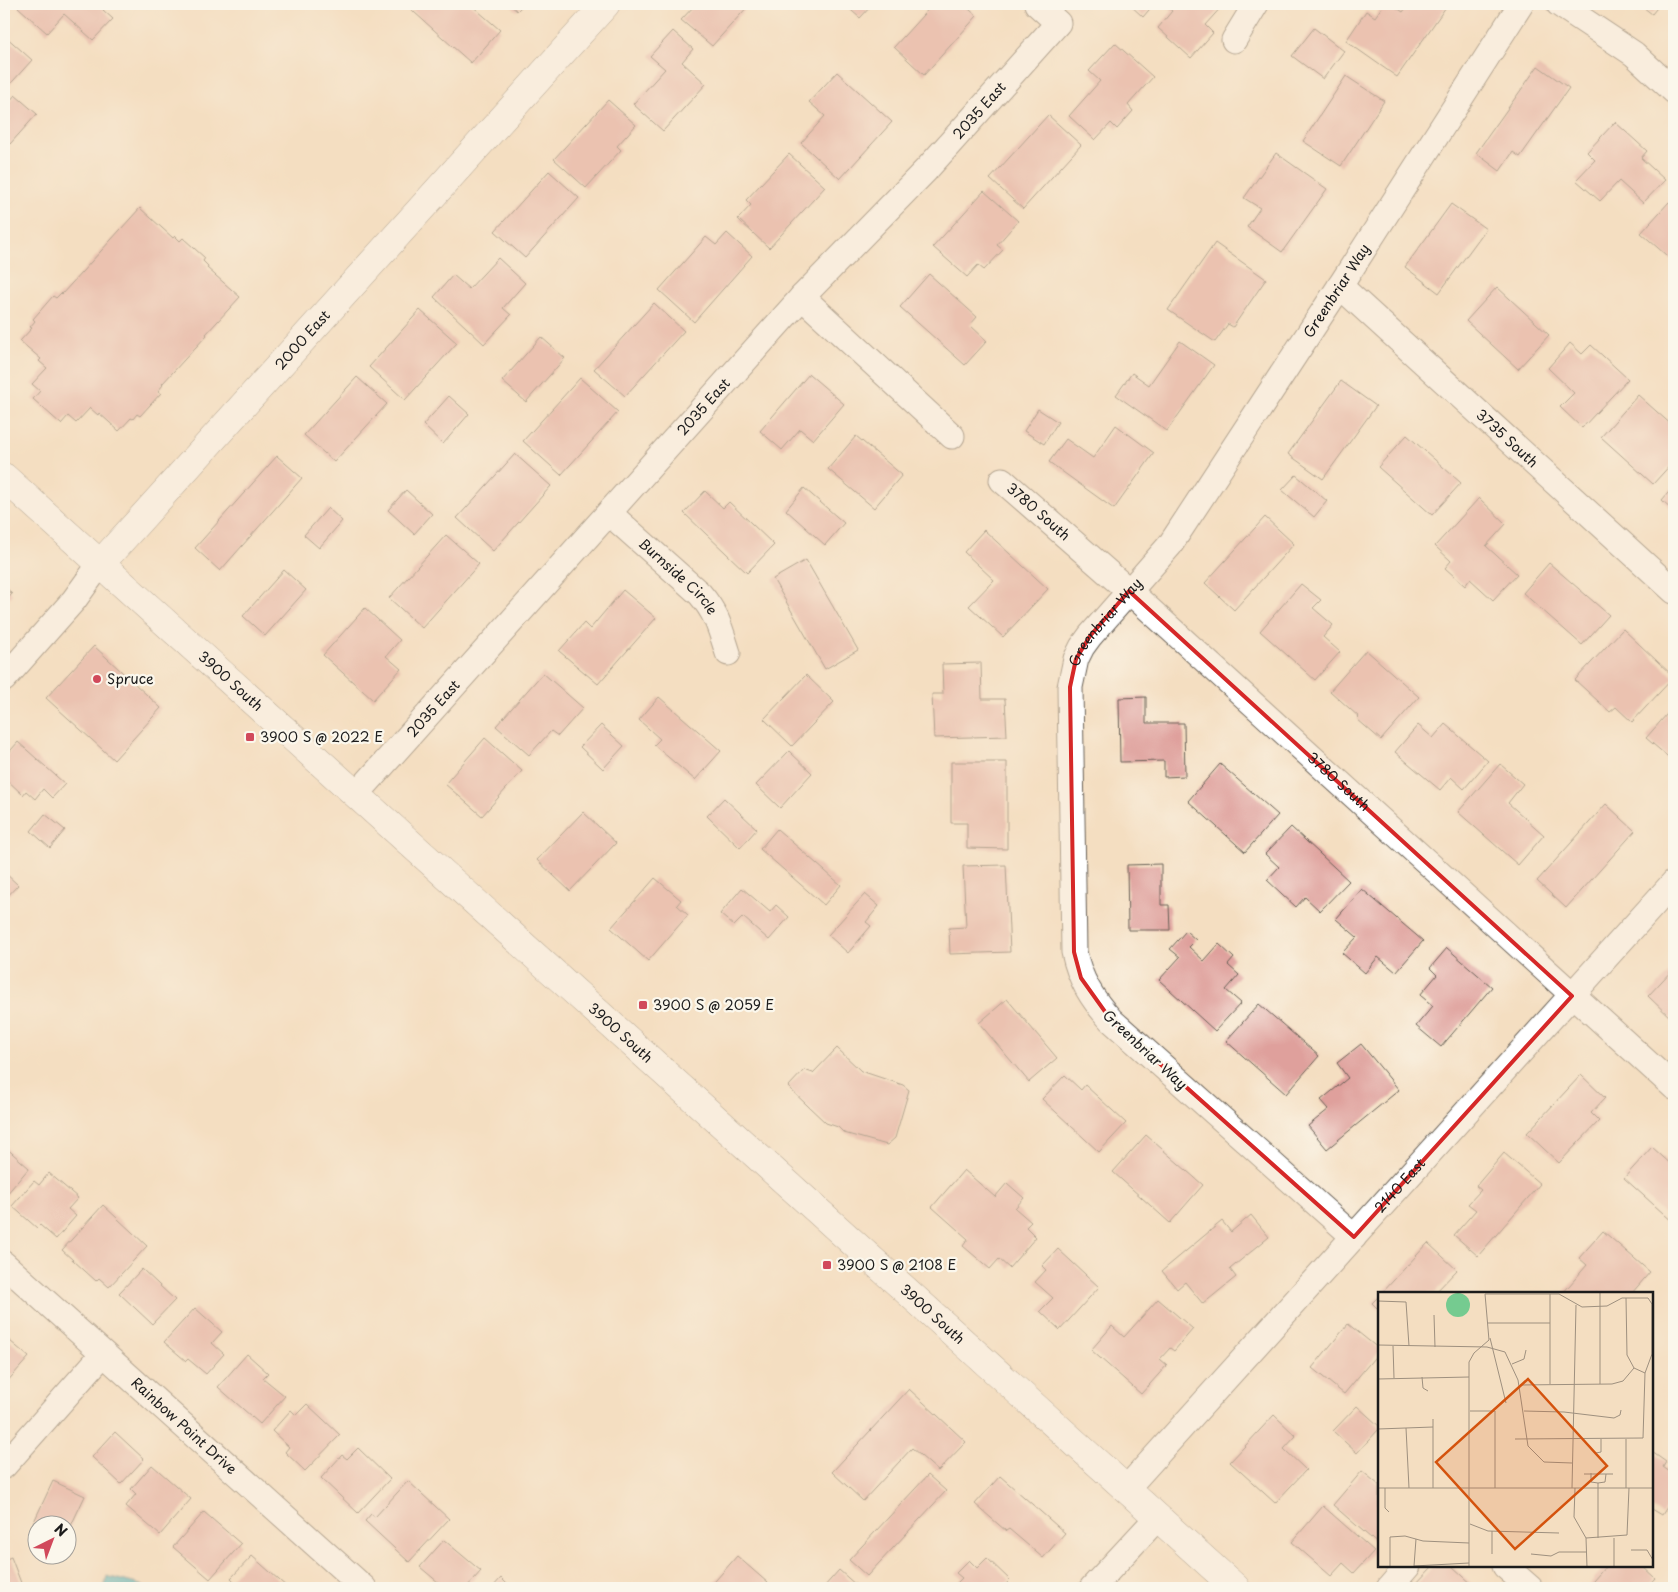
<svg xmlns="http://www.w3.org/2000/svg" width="1678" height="1592" font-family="'Playpen Sans',sans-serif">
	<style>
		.water { fill: #43b1c0; stroke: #30666e }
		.building { fill: #dfa09c }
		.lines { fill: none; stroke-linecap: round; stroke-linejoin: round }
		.street-casing { stroke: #686056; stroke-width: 27 }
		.secondary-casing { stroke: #686056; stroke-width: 29 }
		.street { stroke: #fff; stroke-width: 25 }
		.secondary { stroke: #fff; stroke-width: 28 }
		.marked { fill: none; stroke: #d62828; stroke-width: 4; stroke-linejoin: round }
		.poi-dot { fill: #d1495b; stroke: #fbf7ec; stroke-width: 2 }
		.labels { text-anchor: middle; stroke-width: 4.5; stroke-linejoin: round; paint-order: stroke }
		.street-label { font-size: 14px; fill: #1c1c1c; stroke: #fbf7ec }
		.poi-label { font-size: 14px; fill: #1c1c1c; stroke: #fbf7ec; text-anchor: start }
		.inset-road { fill: none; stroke: #9e907f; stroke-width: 1 }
		.view { fill: #d4530e; fill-opacity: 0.15; stroke: #d4530e; stroke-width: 2.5 }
		.inset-edge { fill: none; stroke: #1c1c1c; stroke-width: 2.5 }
	</style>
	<rect width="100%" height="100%" fill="#fbf7ec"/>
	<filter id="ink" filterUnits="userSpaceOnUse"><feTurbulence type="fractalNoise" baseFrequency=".02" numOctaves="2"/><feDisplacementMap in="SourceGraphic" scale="10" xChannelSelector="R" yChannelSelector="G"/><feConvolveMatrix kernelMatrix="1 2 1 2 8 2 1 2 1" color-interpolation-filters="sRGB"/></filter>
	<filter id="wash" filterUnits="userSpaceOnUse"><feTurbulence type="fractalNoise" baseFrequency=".0096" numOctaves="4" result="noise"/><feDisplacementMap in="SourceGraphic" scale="20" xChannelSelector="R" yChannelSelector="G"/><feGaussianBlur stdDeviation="1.12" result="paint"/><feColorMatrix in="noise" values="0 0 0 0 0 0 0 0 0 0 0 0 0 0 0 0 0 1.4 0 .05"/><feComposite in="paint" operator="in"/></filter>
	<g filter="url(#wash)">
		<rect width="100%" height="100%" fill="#f4dec1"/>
		<polygon class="water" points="107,1576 152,1588 103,1588"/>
		<g id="blocks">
			<g class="building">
				<polygon points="21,4 108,4 103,10 113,19 93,40 64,14 47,33 18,7"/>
				<polygon points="405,4 470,4 500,30 471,63"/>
				<polygon points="509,4 524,4 517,11"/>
				<polygon points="696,4 750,4 712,46 681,20"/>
				<polygon points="844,4 873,4 860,18"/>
				<polygon points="933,4 963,4 977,16 924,75 894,47"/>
				<polygon points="1129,4 1154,4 1143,17"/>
				<polygon points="1164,4 1224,4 1205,25 1213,33 1191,58 1158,28 1172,11"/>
				<polygon points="1384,4 1391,4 1403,12 1409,4 1448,4 1397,77 1346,41 1366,11 1375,17"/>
				<polygon points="1639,4 1660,4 1652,14"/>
				<polygon points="1314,28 1344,51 1323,79 1292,56"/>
				<polygon points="673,31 693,49 682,62 706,84 663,131 633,104 665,69 650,56"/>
				<polygon points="4,35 32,60 4,91"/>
				<polygon points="1115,43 1153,77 1128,105 1133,111 1117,129 1111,123 1095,140 1069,116 1100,81 1089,71"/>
				<polygon points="1538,66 1569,88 1520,157 1513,152 1500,171 1476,153"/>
				<polygon points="837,72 892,122 840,179 801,143 825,116 809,102"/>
				<polygon points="1346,76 1384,101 1341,166 1303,141"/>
				<polygon points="15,95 37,114 10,144 4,139 4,108"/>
				<polygon points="608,100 636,125 617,146 621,150 586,188 554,159"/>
				<polygon points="1048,115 1081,145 1023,209 990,179"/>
				<polygon points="1615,122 1647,151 1641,158 1665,180 1643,203 1619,181 1600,201 1576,180 1595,160 1587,152"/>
				<polygon points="1276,153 1327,189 1282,252 1247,227 1260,208 1244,198"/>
				<polygon points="789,154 825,187 769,248 738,219 751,205 746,200"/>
				<polygon points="549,171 579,198 525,258 495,231"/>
				<polygon points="984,191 1018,221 997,245 1003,250 984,270 978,265 967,277 933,247"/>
				<polygon points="1669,202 1674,206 1674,262 1641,233"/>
				<polygon points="1451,204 1486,229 1439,293 1405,267"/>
				<polygon points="140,208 173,238 175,236 180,241 183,238 205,258 203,261 208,266 207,268 240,297 206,334 207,335 162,384 163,385 158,391 161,393 140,416 137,414 133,419 131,418 119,431 99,413 98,415 90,408 76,423 68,416 61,424 33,399 40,391 32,384 47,368 39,361 41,359 20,341 32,328 30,327 35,321 33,319 53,296 56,298 61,293 62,294"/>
				<polygon points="727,233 752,256 694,322 659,290 706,237 716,245"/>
				<polygon points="1215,243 1266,279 1233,327 1228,324 1215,342 1168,310"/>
				<polygon points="498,258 525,283 503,308 511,315 484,344 434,297 453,275 469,289"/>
				<polygon points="929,274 977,317 970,325 987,341 965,365 900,307"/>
				<polygon points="1497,287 1549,335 1518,369 1466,321"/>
				<polygon points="654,303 684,331 625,396 594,369"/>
				<polygon points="420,310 457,343 405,400 369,367"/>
				<polygon points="541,337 565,358 526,402 502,381"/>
				<polygon points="1180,341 1214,365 1167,431 1116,395 1132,373 1149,385"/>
				<polygon points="1570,343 1582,354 1591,345 1628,379 1582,428 1560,407 1574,393 1548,368"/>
				<polygon points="809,374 844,404 813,440 800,429 782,450 760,431"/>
				<polygon points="357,377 387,404 334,462 304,435"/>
				<polygon points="580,378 618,412 561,475 523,441"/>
				<polygon points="1341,381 1376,406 1323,479 1288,454"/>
				<polygon points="1638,395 1674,427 1674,461 1653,484 1601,437"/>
				<polygon points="449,396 469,414 443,444 423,425"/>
				<polygon points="1038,409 1058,422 1044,444 1024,431"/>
				<polygon points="1116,425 1154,453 1114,509 1049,462 1066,439 1093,458"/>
				<polygon points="1407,435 1461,483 1432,515 1378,467"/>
				<polygon points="856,436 902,475 874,508 828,469"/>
				<polygon points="515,454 551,486 493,551 457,518"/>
				<polygon points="277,456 302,478 220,571 195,548"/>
				<polygon points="1296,475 1327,501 1314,517 1282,490"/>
				<polygon points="1674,486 1674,511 1662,500"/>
				<polygon points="804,488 844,523 825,545 786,510"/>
				<polygon points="406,490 432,514 414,534 388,510"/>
				<polygon points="705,491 723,508 729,502 774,545 747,573 684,513"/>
				<polygon points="1479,498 1506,524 1486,546 1517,574 1493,600 1470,579 1465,586 1445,568 1451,561 1435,546"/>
				<polygon points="328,508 342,521 319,548 304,535"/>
				<polygon points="1265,517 1294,544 1234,610 1205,583"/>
				<polygon points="984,530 1048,589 1003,637 969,606 994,580 964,552"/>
				<polygon points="446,535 479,564 422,628 389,598"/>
				<polygon points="806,560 858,650 825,669 773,579"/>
				<polygon points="1549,563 1609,615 1582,645 1523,593"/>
				<polygon points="284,570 306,590 265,636 243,616"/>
				<polygon points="1301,584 1321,600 1313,608 1333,625 1323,637 1340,652 1315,680 1260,631"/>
				<polygon points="4,585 12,594 4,603"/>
				<polygon points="623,590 656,618 598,684 559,651 584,623 590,629"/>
				<polygon points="365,608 400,640 386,656 401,669 373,700 323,655"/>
				<polygon points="1623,629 1674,677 1632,722 1616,707 1610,712 1575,680"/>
				<polygon points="94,646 161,708 114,760 46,698"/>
				<polygon points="1366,650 1419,697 1381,740 1357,719 1359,717 1330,691"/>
				<polygon points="981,663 982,699 1005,699 1007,736 934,738 932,694 943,694 942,664"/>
				<polygon points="543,673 583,708 558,736 551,731 529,755 496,726"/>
				<polygon points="806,675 834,702 792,746 764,719"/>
				<polygon points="659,697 721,751 695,780 654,745 660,739 639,720"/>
				<polygon points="1146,697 1146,723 1184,723 1185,776 1164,777 1164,761 1120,762 1119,698"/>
				<polygon points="1674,706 1674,760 1673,761 1646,738"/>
				<polygon points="1445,724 1488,761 1464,789 1451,777 1440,790 1395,752 1418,725 1433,738"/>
				<polygon points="601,725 624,746 603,769 580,747"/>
				<polygon points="485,738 522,771 482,816 445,784"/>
				<polygon points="18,742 65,784 52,798 43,789 35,799 26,791 23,795 4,777 4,758"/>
				<polygon points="789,751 812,773 780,808 756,785"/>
				<polygon points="951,762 1007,762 1007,849 967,848 967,823 951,823"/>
				<polygon points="1220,764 1278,815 1245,852 1188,801"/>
				<polygon points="1500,764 1523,784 1508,803 1544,835 1518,865 1458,812"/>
				<polygon points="724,798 757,829 740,848 707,816"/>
				<polygon points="1606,804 1635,831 1566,908 1537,881"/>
				<polygon points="583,812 616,843 570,891 537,860"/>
				<polygon points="45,814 65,830 50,848 31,831"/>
				<polygon points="1291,827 1349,881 1320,911 1305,897 1296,907 1267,880 1279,867 1265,854"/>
				<polygon points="777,829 841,885 824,905 760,849"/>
				<polygon points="1161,864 1161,905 1169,905 1170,930 1128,930 1127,865"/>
				<polygon points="1006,865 1010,952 950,954 949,928 966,927 963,866"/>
				<polygon points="4,872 18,885 4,900"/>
				<polygon points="655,878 681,900 677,905 688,915 648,961 611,928"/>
				<polygon points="742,888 770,912 776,905 789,917 769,940 743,917 734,926 720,914"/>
				<polygon points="1362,889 1423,941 1396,972 1378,957 1365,973 1342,953 1357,937 1336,919"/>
				<polygon points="865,894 879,906 866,922 871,926 848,953 828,935"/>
				<polygon points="1186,931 1196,940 1189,947 1204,961 1219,944 1234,958 1228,965 1239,975 1226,990 1241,1003 1215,1031 1159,980 1180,957 1170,949"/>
				<polygon points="1447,948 1492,987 1441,1047 1416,1026 1433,1006 1420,995 1437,975 1430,968"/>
				<polygon points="1674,968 1674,1021 1648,996"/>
				<polygon points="1007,999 1057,1058 1029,1082 979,1023"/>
				<polygon points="1259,1004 1319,1056 1286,1094 1226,1041"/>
				<polygon points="1361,1044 1399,1090 1327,1149 1308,1126 1329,1109 1321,1100 1348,1078 1337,1063"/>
				<polygon points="837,1048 861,1071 903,1085 909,1090 895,1138 887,1145 844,1133 838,1127 826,1123 788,1087 804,1070 813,1073"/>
				<polygon points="1065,1075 1081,1090 1085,1085 1126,1123 1099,1152 1042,1099"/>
				<polygon points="1581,1075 1605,1098 1591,1113 1599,1121 1559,1163 1527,1133"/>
				<polygon points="1146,1135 1203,1185 1170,1223 1113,1172"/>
				<polygon points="4,1146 29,1168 6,1195 4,1193"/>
				<polygon points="1652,1147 1674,1167 1674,1223 1624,1178"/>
				<polygon points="1504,1153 1540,1184 1478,1256 1454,1235 1476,1210 1468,1204 1481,1190 1476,1186"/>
				<polygon points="964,1170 995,1197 1007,1183 1024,1198 1015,1208 1031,1222 1026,1227 1036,1237 1009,1268 999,1259 990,1269 963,1246 968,1239 932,1207"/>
				<polygon points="49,1173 78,1198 68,1209 76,1216 56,1239 40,1225 37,1228 12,1206 34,1181 39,1185"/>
				<polygon points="103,1205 147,1246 109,1287 99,1278 96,1281 62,1250"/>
				<polygon points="1251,1215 1269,1237 1230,1269 1236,1277 1203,1304 1185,1282 1177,1289 1162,1271 1222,1221 1231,1232"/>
				<polygon points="1603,1231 1650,1272 1632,1293 1563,1293 1587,1265 1579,1258"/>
				<polygon points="1428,1243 1457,1270 1435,1293 1382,1293"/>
				<polygon points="1058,1249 1099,1287 1060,1330 1040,1311 1053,1298 1035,1282 1046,1270 1042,1266"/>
				<polygon points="142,1269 175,1300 152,1324 119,1293"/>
				<polygon points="1379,1296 1379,1310 1372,1303"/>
				<polygon points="1158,1299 1193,1329 1174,1351 1170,1348 1160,1359 1167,1365 1141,1394 1091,1350 1112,1326 1124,1337"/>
				<polygon points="195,1308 222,1332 212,1343 224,1354 206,1374 188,1359 186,1361 164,1342"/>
				<polygon points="1348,1324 1379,1349 1379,1352 1344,1394 1312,1368"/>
				<polygon points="4,1336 29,1357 5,1384 4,1383"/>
				<polygon points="247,1354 268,1373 263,1378 285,1396 260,1424 218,1387"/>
				<polygon points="909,1389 966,1442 938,1471 912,1448 863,1501 832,1472"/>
				<polygon points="307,1404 340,1435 305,1471 285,1452 289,1447 272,1431 291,1410 296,1415"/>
				<polygon points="1357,1406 1379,1426 1379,1429 1357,1453 1333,1431"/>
				<polygon points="1274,1415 1296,1436 1284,1449 1306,1470 1275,1503 1230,1462"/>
				<polygon points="115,1432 144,1459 121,1484 92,1457"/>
				<polygon points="358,1448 390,1479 358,1513 321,1478 342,1455 347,1459"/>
				<polygon points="1652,1452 1666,1462 1663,1467 1674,1475 1674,1496 1662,1515 1652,1509"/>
				<polygon points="152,1465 191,1499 160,1535 126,1506 136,1494 131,1489"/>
				<polygon points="1362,1471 1379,1485 1379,1545 1333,1505"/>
				<polygon points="928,1475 946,1491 867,1576 849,1560"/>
				<polygon points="1000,1476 1065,1533 1043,1558 1009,1529 1006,1531 975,1504"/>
				<polygon points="53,1481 85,1496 68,1532 68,1524 38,1524 38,1531 31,1528"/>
				<polygon points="408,1481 449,1519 409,1562 365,1521 371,1514 375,1517"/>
				<polygon points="1323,1506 1374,1551 1354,1573 1343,1563 1331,1576 1292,1542"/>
				<polygon points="204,1512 241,1544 210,1579 173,1547"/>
				<polygon points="444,1540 481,1571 466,1588 445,1588 420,1567"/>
				<polygon points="252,1556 288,1588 235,1588 238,1585 231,1578"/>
				<polygon points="737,1556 768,1583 764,1588 709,1588"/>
				<polygon points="11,1557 23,1588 4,1588 4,1560"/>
				<polygon points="987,1558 1010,1580 1002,1588 952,1588 962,1578 956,1573 969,1560 977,1568"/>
				<polygon points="1433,1566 1452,1566 1474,1586 1472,1588 1412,1588"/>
				<polygon points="1606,1566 1642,1566 1655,1578 1646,1588 1587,1588"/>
				<polygon points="839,1570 857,1586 855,1588 823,1588"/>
				<polygon points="501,1578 511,1588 492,1588"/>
			</g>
		</g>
	</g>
	<g filter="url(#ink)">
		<use href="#blocks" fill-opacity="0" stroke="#686056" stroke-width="1"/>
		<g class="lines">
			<g class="street-casing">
				<g id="street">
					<polyline points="1559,4 1634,54 1674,91"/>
					<polyline points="1234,40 1256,4"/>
					<path id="s1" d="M1340,286l334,305"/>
					<polyline points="802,297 952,436"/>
					<path id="s2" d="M1002,480l127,111 545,496"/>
					<path id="s3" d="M609,513l91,81c17,20 20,34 28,59"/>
					<polyline points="4,679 74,600 100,564"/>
					<path id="s4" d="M356,795l446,-498 124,-127 132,-147 -21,-19"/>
					<path id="s5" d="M1354,1237l-243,-217c-19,-21 -31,-40 -37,-68l-4,-265 6,-28 6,-12 8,-11 80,-91 170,-259 181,-282"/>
					<path id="s6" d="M4,1264l360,324"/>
					<polyline points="4,1466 103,1354"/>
					<path id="s7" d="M1126,1489l548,-607"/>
					<polyline points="1505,1566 1530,1588"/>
					<polyline points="1092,1588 1157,1518"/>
					<polyline points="1389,1588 1408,1566"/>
				</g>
			</g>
			<g class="secondary-casing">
				<g id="secondary">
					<path id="s8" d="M4,477l1232,1111"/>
					<path id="s9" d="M100,564l506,-560"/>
				</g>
			</g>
			<use href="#street" class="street"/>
			<use href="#secondary" class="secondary"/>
		</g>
	</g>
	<path d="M0 0H1678V1592H0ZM1129,591l443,405 -218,241 -243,-217 -30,-42 -7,-26 -4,-265 6,-28 14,-23z" fill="#f4dec1" fill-opacity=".55" fill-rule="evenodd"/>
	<path class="marked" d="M1129,591l443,405 -218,241 -243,-217 -30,-42 -7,-26 -4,-265 6,-28 14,-23z"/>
	<g class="poi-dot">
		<circle cx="97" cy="679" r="5"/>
		<rect x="245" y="732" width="10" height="10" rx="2.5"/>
		<rect x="638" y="1000" width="10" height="10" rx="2.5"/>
		<rect x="822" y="1260" width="10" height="10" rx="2.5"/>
	</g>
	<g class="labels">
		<g class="street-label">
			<text dy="5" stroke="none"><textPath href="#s4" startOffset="926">2035 East</textPath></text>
			<text dy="5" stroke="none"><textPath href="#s5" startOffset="1150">Greenbriar Way</textPath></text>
			<text dy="5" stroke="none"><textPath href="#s9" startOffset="302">2000 East</textPath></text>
			<text dy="5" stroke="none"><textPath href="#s4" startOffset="521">2035 East</textPath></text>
			<text dy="5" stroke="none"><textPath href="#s1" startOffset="226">3735 South</textPath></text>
			<text dy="5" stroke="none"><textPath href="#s2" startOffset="48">3780 South</textPath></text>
			<text dy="5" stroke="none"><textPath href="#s3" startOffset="94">Burnside Circle</textPath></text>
			<text dy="5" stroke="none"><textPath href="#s5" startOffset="745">Greenbriar Way</textPath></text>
			<text dy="5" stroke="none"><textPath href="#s8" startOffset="305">3900 South</textPath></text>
			<text dy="5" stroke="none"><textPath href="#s4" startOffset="116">2035 East</textPath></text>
			<text dy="5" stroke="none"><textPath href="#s2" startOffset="452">3780 South</textPath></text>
			<text dy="5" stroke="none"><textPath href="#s8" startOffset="830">3900 South</textPath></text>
			<text transform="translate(1145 1050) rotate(43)" y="5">Greenbriar Way</text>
			<text dy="5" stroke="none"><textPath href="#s7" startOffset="409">2140 East</textPath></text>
			<text dy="5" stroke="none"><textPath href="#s8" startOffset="1250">3900 South</textPath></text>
			<text dy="5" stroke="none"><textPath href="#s6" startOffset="242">Rainbow Point Drive</textPath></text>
		</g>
		<g class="poi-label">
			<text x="107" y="684">Spruce</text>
			<text x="260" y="742">3900 S @ 2022 E</text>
			<text x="653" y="1010">3900 S @ 2059 E</text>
			<text x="837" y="1270">3900 S @ 2108 E</text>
		</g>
	</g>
	<g transform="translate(1378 1292)">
		<rect width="275" height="275" fill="#f4dec1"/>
		<path d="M68 13a12 12 0 1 1 24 0a12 12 0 1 1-24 0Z" fill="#75cb90"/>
		<path class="inset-road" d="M107,2h74l23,13 25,-1 15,-8h26l4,6v50l-7,19 -2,65 -128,1M172,2v90M248,6l1,57 7,13 11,5M0,9l28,1 3,44M56,23l1,32M110,31h62M112,46l16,65M0,53l109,2 18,5 13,28 10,66 16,16 28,1M15,54l1,32M134,72l12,-5 2,-9M44,85l1,11 5,3M0,87l91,-2M222,92v-92M142,93l92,-1 11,-3 11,-13M92,119h25v77M146,119l40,1 50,6 6,-3 1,-5M55,127v69M28,136l3,60M0,137l55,-2M248,147v49M218,161l5,-1v-13M213,181v9l7,1 7,-1 1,-8M206,182h29M0,196h275M7,196v20l4,4M194,196l4,-183M197,196l-1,29 12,21 1,29M92,232l18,7 71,2M208,246l41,-3 2,-47M220,246v-55M236,246v29M253,258h16l6,10M114,262v-23M153,262l20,2M173,264l8,-4h28M36,274l55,-3M36,274l2,-27M12,275v-30l15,-1 18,5 46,2M91,275v-205l5,-9 15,-13 -4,-46"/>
		<path class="view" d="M150,87l79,87 -92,83 -79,-87z"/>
		<rect width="275" height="275" class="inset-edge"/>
	</g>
	<rect width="1678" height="1592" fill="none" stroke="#fbf7ec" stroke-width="20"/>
	<g transform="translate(52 1540) rotate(42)"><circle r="24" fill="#fbf7ec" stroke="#a29f99"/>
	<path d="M0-4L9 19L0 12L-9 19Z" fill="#d1495b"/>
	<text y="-8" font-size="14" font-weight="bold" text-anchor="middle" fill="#1c1c1c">N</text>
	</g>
</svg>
